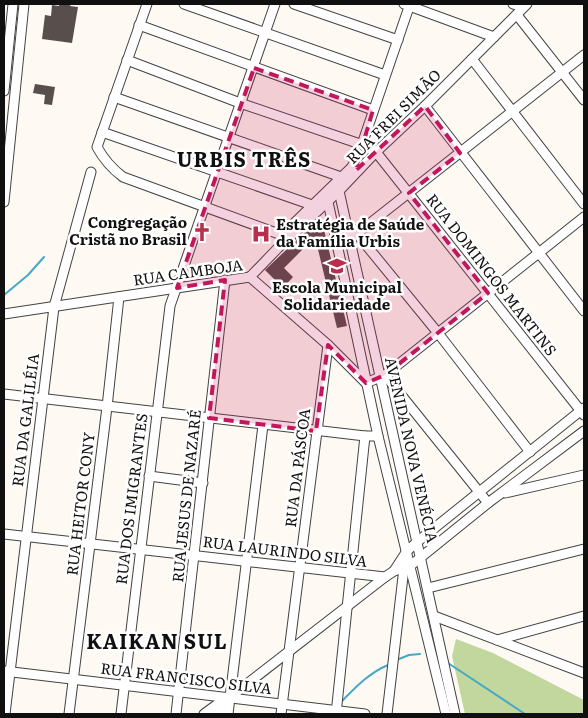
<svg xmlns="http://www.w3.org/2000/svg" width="588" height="718" font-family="Literata,serif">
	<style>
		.forest { fill: #c2d79e }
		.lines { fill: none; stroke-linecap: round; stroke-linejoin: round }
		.stream { stroke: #45a9c6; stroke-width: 2 }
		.building { fill: #584f4c }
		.minor-casing { stroke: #434343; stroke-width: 11 }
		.minor { stroke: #fff; stroke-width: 9 }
		.marked { fill: #c2185b; fill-opacity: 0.2; stroke: #c2185b; stroke-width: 4; stroke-dasharray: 10 6; stroke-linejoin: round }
		.labels { text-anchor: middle; stroke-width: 5; stroke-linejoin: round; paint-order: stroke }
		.street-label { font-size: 15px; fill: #101010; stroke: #fff }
		.poi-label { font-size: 15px; font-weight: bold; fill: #101010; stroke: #fff; text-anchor: end }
		.district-label { font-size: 20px; font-weight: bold; letter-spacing: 1px; fill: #101010; stroke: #fff }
	</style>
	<rect width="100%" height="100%" fill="#fefaf3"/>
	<polygon class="forest" points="456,639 493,653 584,700 584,714 465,714 452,656"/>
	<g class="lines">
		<g class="stream">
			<polyline points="4,295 28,275 44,257"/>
			<polyline points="399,659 409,655 420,654"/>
			<polyline points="448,663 525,714"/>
			<path d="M342,701c14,-14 27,-28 46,-36"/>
		</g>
	</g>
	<g class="building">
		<polygon points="59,4 71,4 70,6 78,7 72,43 42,39 45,15 51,16 52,5 59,6"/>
		<polygon points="35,84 55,87 52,105 44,104 45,95 33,93"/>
		<polygon points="321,217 347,326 337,328 315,237 284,268 293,277 283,288 265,270"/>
	</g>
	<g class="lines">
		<g class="minor-casing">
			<g id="minor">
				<path d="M147,4l-50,143c7,13 14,21 26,30l167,61"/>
				<polyline points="184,4 385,75"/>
				<polyline points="294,4 398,40"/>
				<polyline points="404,4 494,37"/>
				<polyline points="513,4 523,7"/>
				<polyline points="517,15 584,100"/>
				<polyline points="139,25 373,110"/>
				<polyline points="472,59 584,204"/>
				<polyline points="127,60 240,103 363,145 376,152 584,415"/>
				<polyline points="4,91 13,4"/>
				<polyline points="114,97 341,177 343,180"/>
				<polyline points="425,106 584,311"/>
				<polyline points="102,132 312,205"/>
				<polyline points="339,191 455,714"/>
				<polyline points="4,202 24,4"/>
				<polyline points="328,202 378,436 446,714"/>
				<polyline points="353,229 438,333 530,452"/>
				<polyline points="281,238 282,235 351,168 357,159 410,4"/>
				<polyline points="350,239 584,55"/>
				<polyline points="250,277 278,248 339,191 376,152 425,106 527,4"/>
				<polyline points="4,314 250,277 328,345 366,383 385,375 584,217"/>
				<polyline points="385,375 488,503"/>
				<polyline points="4,394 365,436 378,436"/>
				<polyline points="149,476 203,483"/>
				<polyline points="505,493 584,475"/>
				<polyline points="4,534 385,577"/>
				<polyline points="394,571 407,551 417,542 584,408"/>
				<polyline points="428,588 584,549"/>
				<polyline points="434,616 584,673"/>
				<polyline points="497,640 584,616"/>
				<polyline points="4,671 365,714"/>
				<polyline points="230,697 385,577 394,571 410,566 488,503 584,431"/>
				<polyline points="5,714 54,307 91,172"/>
				<polyline points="69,714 107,407 119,297"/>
				<polyline points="121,714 170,306 275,4"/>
				<polyline points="176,714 225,280"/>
				<polyline points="204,714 227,697"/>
				<polyline points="215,714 228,704"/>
				<polyline points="228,714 263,425"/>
				<polyline points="281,714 328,345"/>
				<polyline points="336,714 365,436"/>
				<polyline points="387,714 404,568"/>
			</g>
		</g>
		<use href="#minor" class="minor"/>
	</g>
	<path class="marked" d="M254,68l119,42 -18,61 70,-65 35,47 -51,40 79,100 -103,82 -19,8 -38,-38 -12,86 -107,-13 16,-138 -48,8z"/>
	<defs>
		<g id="church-bare" transform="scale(1.5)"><path d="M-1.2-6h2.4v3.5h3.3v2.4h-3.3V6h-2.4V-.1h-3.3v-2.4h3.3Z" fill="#b82f4d" stroke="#fff" stroke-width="2.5" paint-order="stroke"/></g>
		<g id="hospital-bare" transform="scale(1.5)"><path d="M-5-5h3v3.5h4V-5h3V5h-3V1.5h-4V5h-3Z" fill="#b82f4d" stroke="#fff" stroke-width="2.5" paint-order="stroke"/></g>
		<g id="school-bare" transform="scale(1.5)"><path d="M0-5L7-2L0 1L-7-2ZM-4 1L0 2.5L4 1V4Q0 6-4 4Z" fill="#b82f4d" stroke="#fff" stroke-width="2.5" paint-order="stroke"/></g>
	</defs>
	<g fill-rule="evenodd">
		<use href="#church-bare" x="202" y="232"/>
		<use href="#hospital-bare" x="261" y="234"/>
		<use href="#school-bare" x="337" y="266"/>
	</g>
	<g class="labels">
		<g class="street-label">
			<text transform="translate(394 117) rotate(-45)" y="5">RUA FREI SIMÃO</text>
			<text transform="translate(188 273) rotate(-8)" y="5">RUA CAMBOJA</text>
			<text transform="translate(491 275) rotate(52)" y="5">RUA DOMINGOS MARTINS</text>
			<text transform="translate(26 420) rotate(-83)" y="5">RUA DA GALILÉIA</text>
			<text transform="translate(411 450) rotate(77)" y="5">AVENIDA NOVA VENÉCIA</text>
			<text transform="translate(298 468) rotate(-83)" y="5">RUA DA PÁSCOA</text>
			<text transform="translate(187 496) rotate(-84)" y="5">RUA JESUS DE NAZARÉ</text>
			<text transform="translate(132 499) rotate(-83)" y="5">RUA DOS IMIGRANTES</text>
			<text transform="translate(81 504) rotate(-83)" y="5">RUA HEITOR CONY</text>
			<text transform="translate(285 552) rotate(7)" y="5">RUA LAURINDO SILVA</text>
			<text transform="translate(186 679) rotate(7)" y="5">RUA FRANCISCO SILVA</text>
		</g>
		<g class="poi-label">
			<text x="187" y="228">Congregação<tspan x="187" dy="17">Cristã no Brasil</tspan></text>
			<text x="276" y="230" text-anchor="start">Estratégia de Saúde<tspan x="276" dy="17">da Família Urbis</tspan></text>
			<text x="337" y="293" text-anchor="middle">Escola Municipal<tspan x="337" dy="17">Solidariedade</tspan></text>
		</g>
		<g class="district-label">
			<text x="244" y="167">URBIS TRÊS</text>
			<text x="157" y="649">KAIKAN SUL</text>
		</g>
	</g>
	<rect width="588" height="718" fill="none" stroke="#101010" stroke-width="10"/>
</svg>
